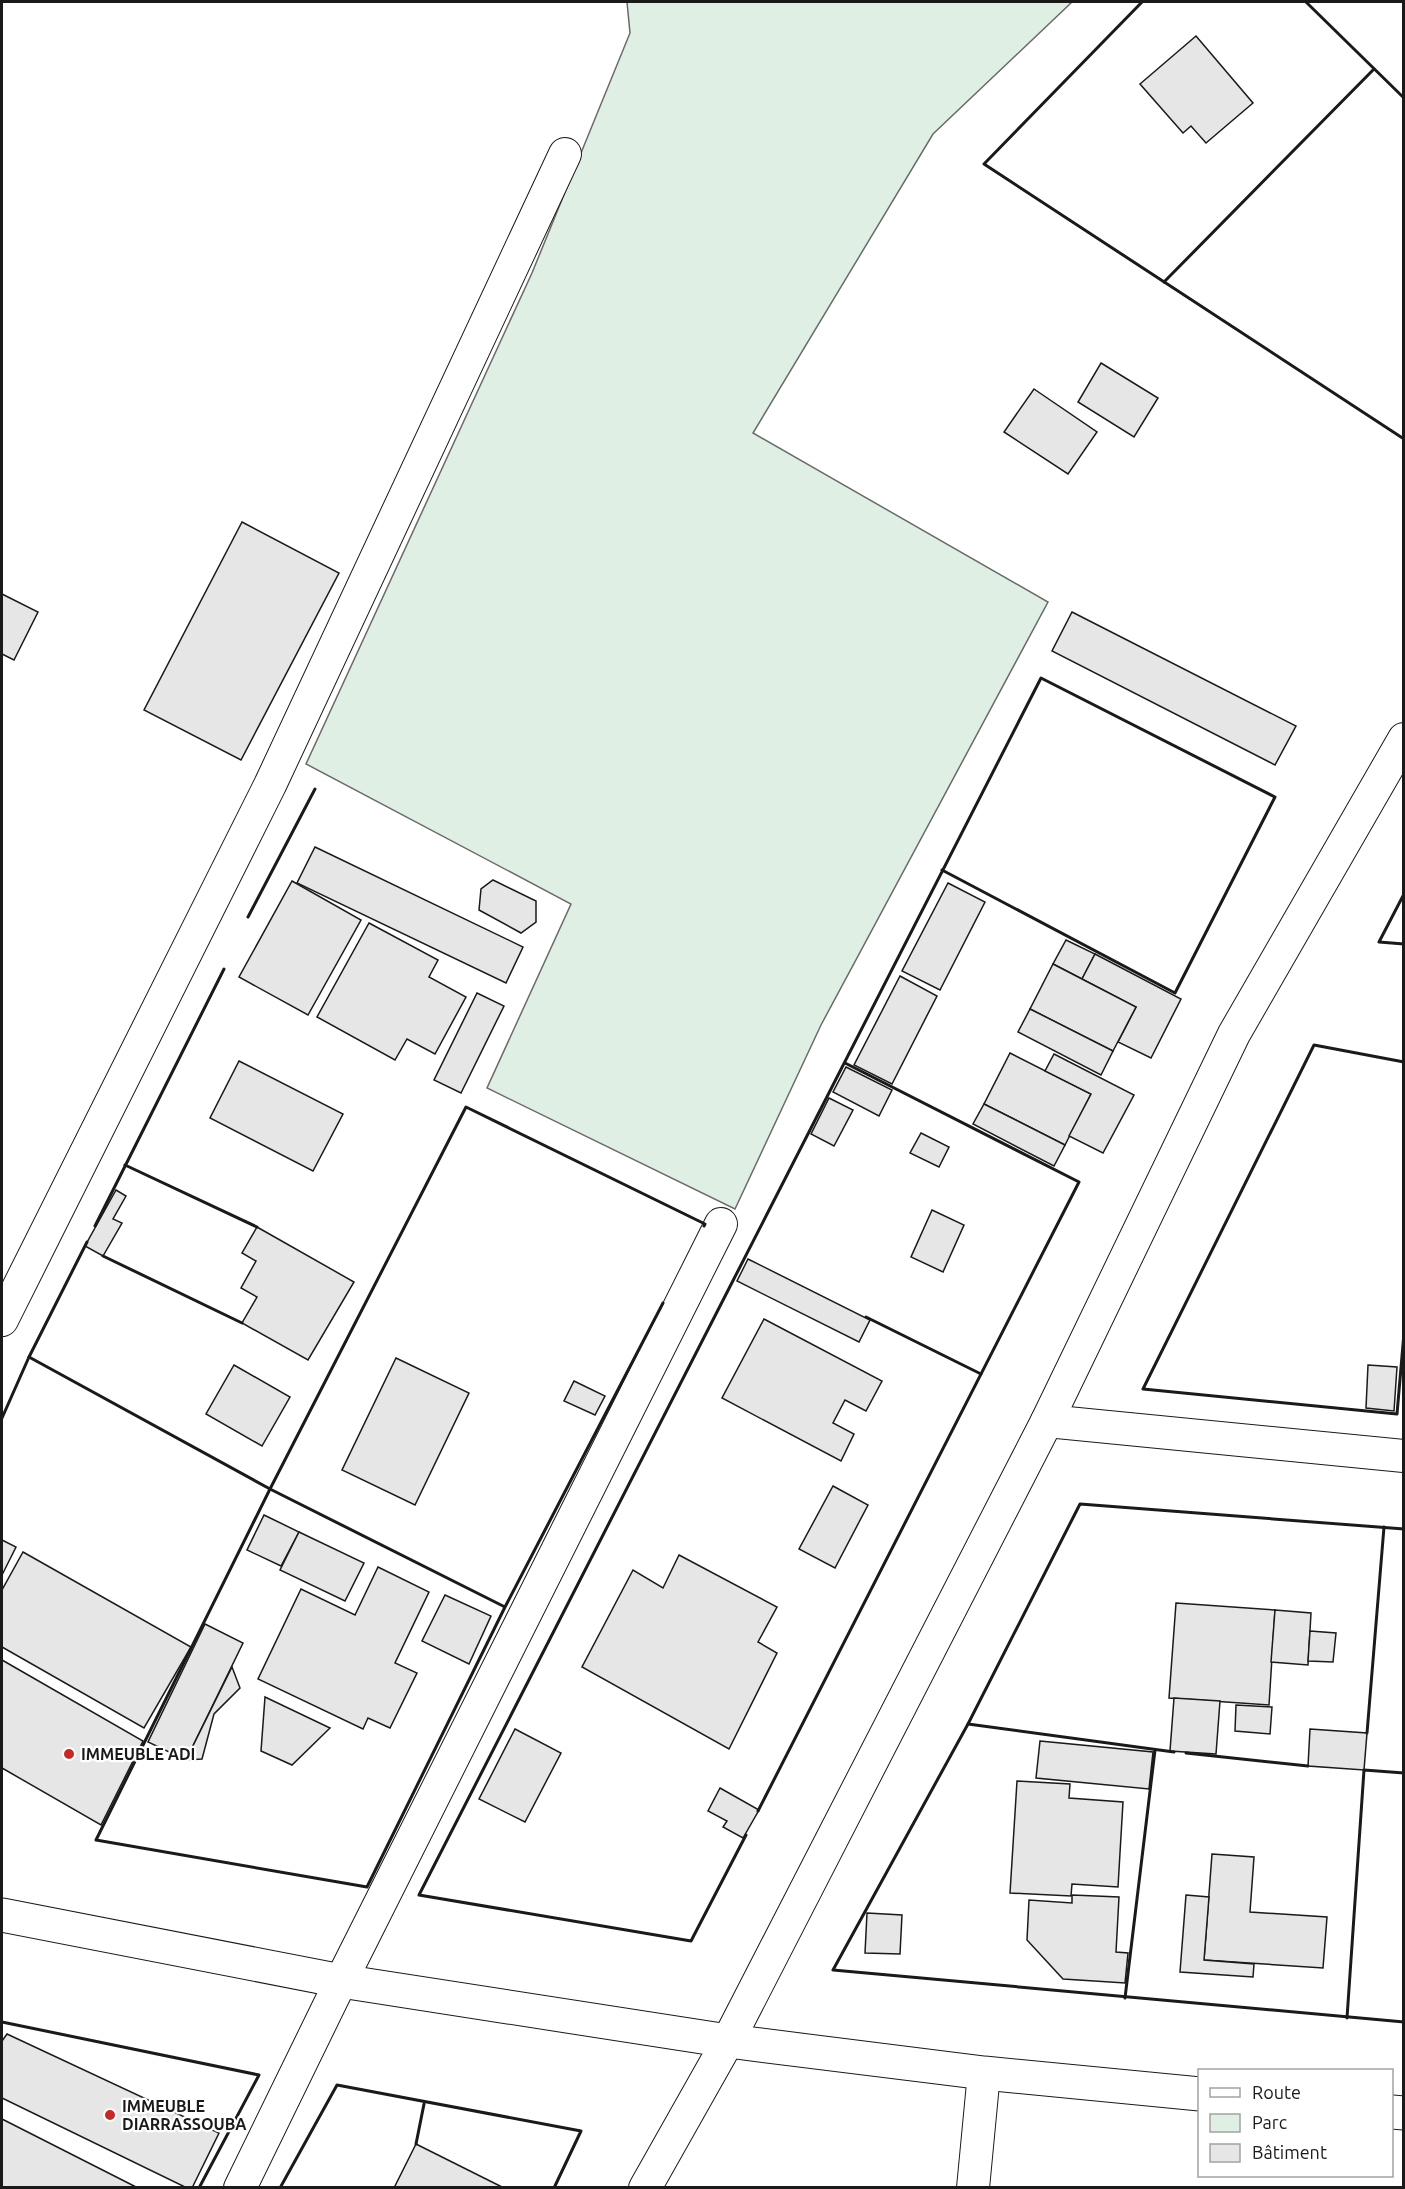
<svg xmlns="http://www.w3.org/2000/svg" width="1405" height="2189" font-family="Ubuntu,sans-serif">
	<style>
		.green { fill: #e0efe3; stroke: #6a6a6a; stroke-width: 1.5 }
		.building { fill: #e6e6e6; stroke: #1a1a1a; stroke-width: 1.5 }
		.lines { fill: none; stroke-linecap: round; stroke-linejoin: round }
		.minor-casing { stroke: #1a1a1a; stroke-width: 34 }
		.tertiary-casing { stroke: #1a1a1a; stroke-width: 35 }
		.minor { stroke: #fff; stroke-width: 32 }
		.tertiary { stroke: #fff; stroke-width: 33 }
		.wall { stroke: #1a1a1a; stroke-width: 3 }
		.poi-dot { fill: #c62828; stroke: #fff; stroke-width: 2 }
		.labels { text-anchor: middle; stroke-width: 4.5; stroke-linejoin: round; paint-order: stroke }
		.poi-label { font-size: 16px; font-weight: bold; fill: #1a1a1a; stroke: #fff; text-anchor: start }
	</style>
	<rect width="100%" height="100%" fill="#fff"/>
	<polygon class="green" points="627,2 1072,2 933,134 753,433 1048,602 821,1025 735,1209 487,1088 571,904 306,764 532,273 630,33"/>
	<g class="building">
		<polygon points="1196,36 1253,103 1206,143 1191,126 1183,133 1140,84"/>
		<polygon points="1101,363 1158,398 1134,437 1078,402"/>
		<polygon points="1034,389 1097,432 1068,474 1004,432"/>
		<polygon points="242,522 339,573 241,760 144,710"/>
		<polygon points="2,594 38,612 14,660 2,654"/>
		<polygon points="1072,612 1296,726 1275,765 1052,651"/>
		<polygon points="315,847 523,947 506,983 297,883"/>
		<polygon points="493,880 536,901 536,922 521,933 479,910 481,889"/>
		<polygon points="292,881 361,920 308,1015 239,977"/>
		<polygon points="948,883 985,902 940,990 902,971"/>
		<polygon points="369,923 438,960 429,977 466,997 435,1054 407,1039 395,1060 317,1017"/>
		<polygon points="1066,940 1095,954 1082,979 1053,964"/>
		<polygon points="1095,954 1181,999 1151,1058 1118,1042 1136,1007 1082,979"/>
		<polygon points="1053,964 1136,1007 1113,1051 1030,1009"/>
		<polygon points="900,976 937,996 892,1084 854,1065"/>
		<polygon points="477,993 504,1006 461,1093 434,1080"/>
		<polygon points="1030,1009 1113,1051 1101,1075 1018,1032"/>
		<polygon points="1010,1053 1091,1094 1065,1145 984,1104"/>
		<polygon points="1054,1054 1134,1095 1103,1153 1069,1136 1091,1094 1045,1071"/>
		<polygon points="239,1061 343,1114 313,1171 210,1118"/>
		<polygon points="846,1067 892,1090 879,1116 833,1092"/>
		<polygon points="829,1098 853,1110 834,1146 811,1134"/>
		<polygon points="984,1104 1065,1145 1054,1166 973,1124"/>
		<polygon points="921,1133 949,1147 939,1167 910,1153"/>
		<polygon points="116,1190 126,1196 113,1219 122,1223 103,1256 85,1246"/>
		<polygon points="932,1210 964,1225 943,1272 911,1257"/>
		<polygon points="257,1227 354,1282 308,1360 242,1323 257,1297 241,1288 256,1261 242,1253"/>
		<polygon points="748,1259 870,1320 859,1342 737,1281"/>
		<polygon points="764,1319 882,1381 866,1411 845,1400 833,1423 854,1434 841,1461 722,1398"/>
		<polygon points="396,1358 469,1393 415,1505 342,1470"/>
		<polygon points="234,1365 290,1397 262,1446 206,1414"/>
		<polygon points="1368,1365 1397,1367 1394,1411 1366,1408"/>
		<polygon points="574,1381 605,1396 595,1415 564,1401"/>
		<polygon points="833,1486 868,1505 835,1568 799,1549"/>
		<polygon points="264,1515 299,1532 281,1566 247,1550"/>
		<polygon points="299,1532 364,1563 345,1601 280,1570"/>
		<polygon points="2,1540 16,1547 2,1575"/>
		<polygon points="23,1552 191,1647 144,1728 2,1647 2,1590"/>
		<polygon points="679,1555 777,1607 758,1642 777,1653 729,1749 582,1667 633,1570 663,1588"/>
		<polygon points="378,1567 429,1592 395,1663 417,1673 390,1728 368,1718 363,1729 258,1679 301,1589 355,1615"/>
		<polygon points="445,1595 491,1616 469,1664 422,1641"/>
		<polygon points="1176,1603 1275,1610 1269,1705 1169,1698"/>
		<polygon points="1275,1610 1311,1613 1308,1665 1271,1662"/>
		<polygon points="205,1624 243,1643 186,1760 148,1742"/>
		<polygon points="1310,1631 1336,1633 1333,1662 1308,1661"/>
		<polygon points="2,1660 143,1741 101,1825 2,1768"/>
		<polygon points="232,1667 240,1688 214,1714 202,1759 186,1760"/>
		<polygon points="265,1697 330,1728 292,1765 261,1751"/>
		<polygon points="1174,1698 1220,1701 1216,1754 1170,1751"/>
		<polygon points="1236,1705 1272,1707 1270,1734 1235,1731"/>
		<polygon points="515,1729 561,1753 525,1822 479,1799"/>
		<polygon points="1310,1729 1367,1733 1364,1770 1308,1766"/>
		<polygon points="1040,1741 1153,1752 1149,1789 1036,1778"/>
		<polygon points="1017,1781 1070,1784 1069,1798 1123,1802 1118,1887 1072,1884 1071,1896 1010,1893"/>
		<polygon points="720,1788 759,1810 743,1838 723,1827 727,1821 708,1811"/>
		<polygon points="1212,1854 1254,1857 1250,1912 1327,1917 1323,1968 1204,1960"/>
		<polygon points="1072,1895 1119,1897 1116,1952 1128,1953 1125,1983 1063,1979 1027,1940 1029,1900 1072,1903"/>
		<polygon points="1186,1895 1209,1897 1204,1960 1254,1964 1253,1977 1180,1972"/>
		<polygon points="867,1913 902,1915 900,1954 865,1953"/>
		<polygon points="7,2034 219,2133 192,2188 187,2188 2,2098 2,2041"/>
		<polygon points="2,2119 138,2188 2,2188"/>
		<polygon points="416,2144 504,2188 394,2188"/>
	</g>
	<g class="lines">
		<g class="minor-casing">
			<g id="minor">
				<polyline points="2,1320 270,785 565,154"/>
				<polyline points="1047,1421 1404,1456"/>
				<polyline points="240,2188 341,1981 721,1224"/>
				<polyline points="645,2188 728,2041 1047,1421 1234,1034 1404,739"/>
				<polyline points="973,2188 984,2073"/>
			</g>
		</g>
		<g class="tertiary-casing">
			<g id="tertiary">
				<polyline points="2,1915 341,1981 728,2041 984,2073 1200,2094"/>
				<polyline points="1392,2112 1404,2113"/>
			</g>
		</g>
		<use href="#minor" class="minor"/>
		<use href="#tertiary" class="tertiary"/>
		<g class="wall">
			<polyline points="1142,2 984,164 1404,439"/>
			<polyline points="1306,2 1404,98"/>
			<polyline points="1164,282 1374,69"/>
			<polyline points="1404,894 1379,942 1404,944"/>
			<polyline points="248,917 315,789"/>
			<polyline points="1404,1062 1314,1045 1143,1389 1397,1414 1404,1333"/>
			<polyline points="125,1165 257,1227"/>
			<polyline points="95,1226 224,969"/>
			<polyline points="87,1242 29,1357 270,1489 466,1107 705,1224 704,1226"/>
			<polyline points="103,1256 242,1323"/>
			<polyline points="866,1317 981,1374"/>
			<polyline points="2,1418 29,1357"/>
			<polyline points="1404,1529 1080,1504 968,1724 833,1970 1404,2022"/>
			<polyline points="505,1607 367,1887 96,1840 270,1489 505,1607 663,1303"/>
			<polyline points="968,1724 1174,1752"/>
			<polyline points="1367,1733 1384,1527"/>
			<polyline points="1186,1753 1308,1766"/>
			<polyline points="758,1811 1079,1182 845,1063"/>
			<path d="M746,1835l-55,106 -272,-46c208,-405 414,-812 622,-1217l234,119 -100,196 -233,-123"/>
			<polyline points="1125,1998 1155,1750"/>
			<polyline points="1347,2018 1364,1770 1404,1773"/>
			<polyline points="2,2022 259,2075 199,2188"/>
			<polyline points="416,2144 424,2104"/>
			<polyline points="280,2188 337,2085 581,2131 554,2188"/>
		</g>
	</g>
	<g class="poi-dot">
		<circle cx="69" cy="1754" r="6"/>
		<circle cx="110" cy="2115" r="6"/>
	</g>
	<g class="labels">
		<g class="poi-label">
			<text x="81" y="1760">IMMEUBLE ADI</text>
			<text x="122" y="2112">IMMEUBLE<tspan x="122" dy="18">DIARRASSOUBA</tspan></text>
		</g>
	</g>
	<rect width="1405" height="2189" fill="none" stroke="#1a1a1a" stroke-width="6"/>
	<rect x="1198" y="2069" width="195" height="108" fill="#ffffff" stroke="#a3a3a3" stroke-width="1.5"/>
	<rect x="1210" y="2088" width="30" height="9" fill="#ffffff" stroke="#a3a3a3" stroke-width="1.5"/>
	<text x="1252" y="2099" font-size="18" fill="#1a1a1a">Route</text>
	<rect x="1210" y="2114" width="30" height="18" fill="#e0efe3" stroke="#a3a3a3" stroke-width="1.5"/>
	<text x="1252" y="2129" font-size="18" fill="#1a1a1a">Parc</text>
	<rect x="1210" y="2144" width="30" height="18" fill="#e6e6e6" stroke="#a3a3a3" stroke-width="1.5"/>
	<text x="1252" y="2159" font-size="18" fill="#1a1a1a">Bâtiment</text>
</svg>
